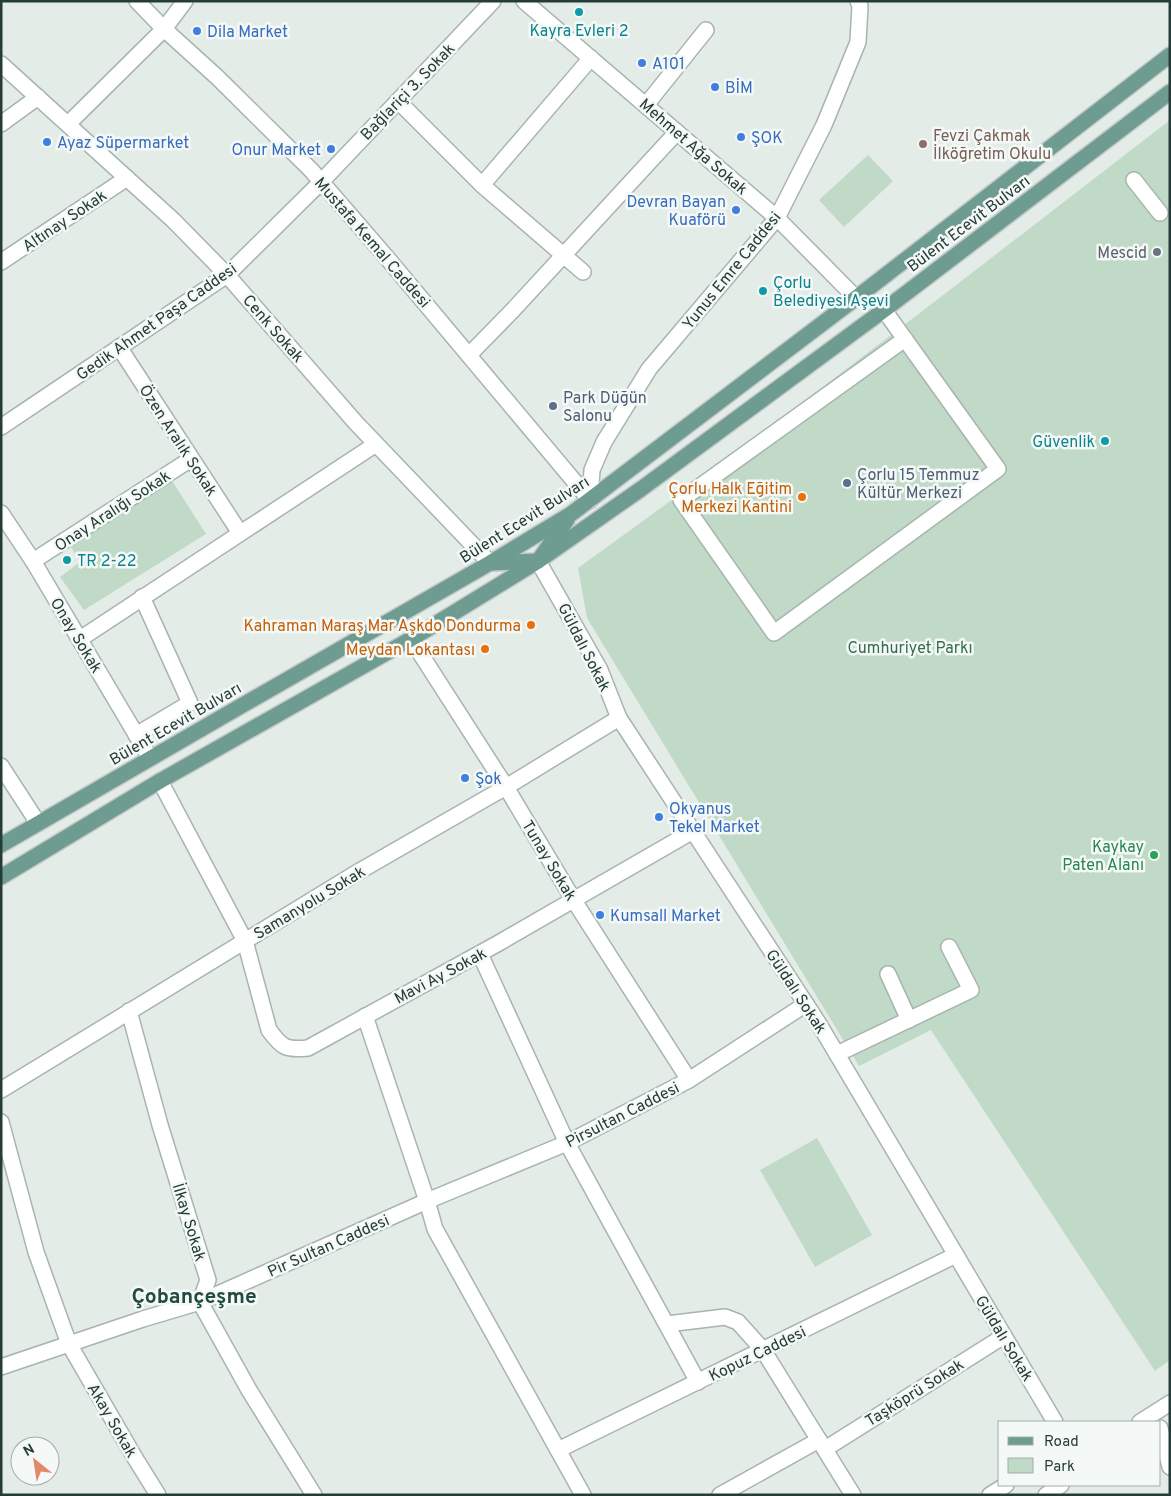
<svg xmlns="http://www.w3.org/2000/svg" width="1171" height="1496" font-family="Overpass,sans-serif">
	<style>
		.green { fill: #c0dac7 }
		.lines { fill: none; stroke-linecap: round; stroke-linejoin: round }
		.minor-casing { stroke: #a7b4af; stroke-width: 18 }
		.major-casing { stroke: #c2c8c7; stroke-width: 18 }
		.minor { stroke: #fff; stroke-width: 15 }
		.major { stroke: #6e9c90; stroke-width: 15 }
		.culture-dot { fill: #0f9aa8; stroke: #f4f9f7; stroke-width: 2 }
		.shop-dot { fill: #3f7fe0; stroke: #f4f9f7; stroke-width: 2 }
		.education-dot { fill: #8d6e63; stroke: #f4f9f7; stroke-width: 2 }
		.worship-dot { fill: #6b7280; stroke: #f4f9f7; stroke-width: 2 }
		.service-dot { fill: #5c6f8a; stroke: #f4f9f7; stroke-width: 2 }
		.food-dot { fill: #e8710a; stroke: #f4f9f7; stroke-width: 2 }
		.leisure-dot { fill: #2e9e5b; stroke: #f4f9f7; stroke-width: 2 }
		.labels { text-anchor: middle; stroke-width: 5; stroke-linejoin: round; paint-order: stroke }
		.culture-label { font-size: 16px; fill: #0d838f; stroke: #f4f9f7; text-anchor: start }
		.shop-label { font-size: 16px; fill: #366cbe; stroke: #f4f9f7; text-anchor: start }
		.street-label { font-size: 16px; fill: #263c36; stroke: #f4f9f7 }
		.education-label { font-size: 16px; fill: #785e54; stroke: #f4f9f7; text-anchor: start }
		.worship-label { font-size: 16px; fill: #5b616d; stroke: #f4f9f7; text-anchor: end }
		.service-label { font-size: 16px; fill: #4e5e75; stroke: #f4f9f7; text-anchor: start }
		.food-label { font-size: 16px; fill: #c56008; stroke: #f4f9f7; text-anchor: end }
		.park-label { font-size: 16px; fill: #346e4b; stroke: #f4f9f7 }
		.leisure-label { font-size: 16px; fill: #27864d; stroke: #f4f9f7; text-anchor: end }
		.district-label { font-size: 21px; font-weight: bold; fill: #244b42; stroke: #f4f9f7 }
	</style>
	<rect width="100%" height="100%" fill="#e4ece8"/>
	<g class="green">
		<path d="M1170,120v1240l-15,11 -224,-341 -72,36 -272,-448 -9,-50c201,-144 396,-297 592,-448z"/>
		<polygon points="868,155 893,181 844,227 819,200"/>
		<polygon points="169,476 206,534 84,610 60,577 80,562 68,542"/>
		<polygon points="817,1138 872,1235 815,1267 760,1170"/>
	</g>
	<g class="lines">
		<g class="minor-casing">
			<g id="minor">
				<polyline points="137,1 164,29 217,77 311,170 388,259 590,500"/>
				<polyline points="524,1 777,218 856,298"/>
				<polyline points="1,64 173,220 227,275 356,423 490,563"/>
				<polyline points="398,101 482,185 583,272"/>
				<polyline points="646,105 706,30"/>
				<polyline points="1,124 38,97"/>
				<polyline points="68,124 164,29 185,1"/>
				<polyline points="1134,180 1160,213"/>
				<polyline points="482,185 591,58"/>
				<polyline points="1,262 127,178"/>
				<polyline points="884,310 998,469 774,633 681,500 905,339"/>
				<polyline points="119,347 240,533"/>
				<polyline points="469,355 513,310 677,132"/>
				<polyline points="1,427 227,275 321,182 493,1"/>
				<polyline points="590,500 592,470 604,442 649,369 777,218 824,125 858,42 860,6 858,1"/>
				<polyline points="1,513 33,561 150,758"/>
				<polyline points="33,561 191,459"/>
				<polyline points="538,561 600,670 619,718 819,1024 1055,1422"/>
				<polyline points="80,639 376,444"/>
				<polyline points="411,639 506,787 573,899 689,1080"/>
				<polyline points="136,735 190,703 142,597"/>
				<polyline points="1,766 38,823"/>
				<path d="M160,781l85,160 24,89c13,18 17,20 39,18l189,-104 196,-113"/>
				<polyline points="480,954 567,1143 698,1382"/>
				<polyline points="888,974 909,1020"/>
				<polyline points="129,1011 160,1125 208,1280 200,1302 249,1390 314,1495"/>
				<polyline points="365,1016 427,1201 435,1229 583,1495"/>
				<polyline points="837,1054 971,990 949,947"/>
				<polyline points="1,1090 358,872 506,787 619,718"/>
				<polyline points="1,1122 36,1252 69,1344 135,1458 158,1495"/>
				<polyline points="667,1324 725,1317 738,1322 763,1350 853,1495"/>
				<polyline points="1,1367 143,1319 200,1302 427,1201 567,1143 689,1080 806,1004"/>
				<polyline points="1140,1422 1170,1403"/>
				<polyline points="1160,1428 1170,1467"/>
				<polyline points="825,1449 1004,1336"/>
				<polyline points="558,1450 956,1255"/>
				<polyline points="720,1495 819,1440"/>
				<polyline points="990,1495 1006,1485"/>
				<polyline points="1046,1495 1061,1485"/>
			</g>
		</g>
		<g class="major-casing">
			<g id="major">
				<polyline points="492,563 538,561 567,520"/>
				<polyline points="1,845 222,717 490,563 571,514 856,298 1170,55"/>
				<polyline points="1,877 160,781 411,639 538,561 641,489 884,310 1170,92"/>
			</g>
		</g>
		<use href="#minor" class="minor"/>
		<use href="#major" class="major"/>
	</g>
	<g class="culture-dot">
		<circle cx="579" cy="12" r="5"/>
		<circle cx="763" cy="291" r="5"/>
		<circle cx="1105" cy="441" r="5"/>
		<circle cx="67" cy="560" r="5"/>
	</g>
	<g class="shop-dot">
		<circle cx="197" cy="31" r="5"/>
		<circle cx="642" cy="63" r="5"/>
		<circle cx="715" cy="87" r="5"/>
		<circle cx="741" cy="137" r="5"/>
		<circle cx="47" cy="142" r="5"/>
		<circle cx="331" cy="149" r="5"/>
		<circle cx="736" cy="210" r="5"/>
		<circle cx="465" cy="778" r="5"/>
		<circle cx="659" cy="817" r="5"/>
		<circle cx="600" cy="915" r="5"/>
	</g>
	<circle class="education-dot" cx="923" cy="144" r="5"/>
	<circle class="worship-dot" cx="1157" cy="252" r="5"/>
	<g class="service-dot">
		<circle cx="553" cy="406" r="5"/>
		<circle cx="847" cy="483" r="5"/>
	</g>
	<g class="food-dot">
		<circle cx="802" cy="497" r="5"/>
		<circle cx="531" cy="625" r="5"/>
		<circle cx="485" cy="649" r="5"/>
	</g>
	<circle class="leisure-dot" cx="1154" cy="855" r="5"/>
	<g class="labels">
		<g class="culture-label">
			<text x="579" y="36" text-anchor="middle">Kayra Evleri 2</text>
			<text x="773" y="288">Çorlu<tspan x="773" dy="18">Belediyesi Aşevi</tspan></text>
			<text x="1095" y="447" text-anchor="end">Güvenlik</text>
			<text x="77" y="566">TR 2-22</text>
		</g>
		<g class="shop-label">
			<text x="207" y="37">Dila Market</text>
			<text x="652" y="69">A101</text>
			<text x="725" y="93">BİM</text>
			<text x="751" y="143">ŞOK</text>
			<text x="57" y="148">Ayaz Süpermarket</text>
			<text x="321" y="155" text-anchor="end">Onur Market</text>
			<text x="726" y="207" text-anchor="end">Devran Bayan<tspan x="726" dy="18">Kuaförü</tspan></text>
			<text x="475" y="784">Şok</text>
			<text x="669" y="814">Okyanus<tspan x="669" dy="18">Tekel Market</tspan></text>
			<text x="610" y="921">Kumsall Market</text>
		</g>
		<g class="street-label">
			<text transform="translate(407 91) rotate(-46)" y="6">Bağlariçi 3. Sokak</text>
			<text transform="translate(694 146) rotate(41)" y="6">Mehmet Ağa Sokak</text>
			<text transform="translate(64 220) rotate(-34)" y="6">Altınay Sokak</text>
			<text transform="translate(968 223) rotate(-37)" y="6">Bülent Ecevit Bulvarı</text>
			<text transform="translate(373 242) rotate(49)" y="6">Mustafa Kemal Caddesi</text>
			<text transform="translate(731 270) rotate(-51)" y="6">Yunus Emre Caddesi</text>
			<text transform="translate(156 321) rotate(-35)" y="6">Gedik Ahmet Paşa Caddesi</text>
			<text transform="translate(274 328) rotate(49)" y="6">Cenk Sokak</text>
			<text transform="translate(179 440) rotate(57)" y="6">Özen Aralık Sokak</text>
			<text transform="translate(112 510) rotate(-33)" y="6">Onay Aralığı Sokak</text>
			<text transform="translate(524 519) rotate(-32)" y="6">Bülent Ecevit Bulvarı</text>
			<text transform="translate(77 635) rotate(59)" y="6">Onay Sokak</text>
			<text transform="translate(585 647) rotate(63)" y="6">Güldalı Sokak</text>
			<text transform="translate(175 723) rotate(-30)" y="6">Bülent Ecevit Bulvarı</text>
			<text transform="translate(550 860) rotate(59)" y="6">Tunay Sokak</text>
			<text transform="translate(309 902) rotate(-31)" y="6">Samanyolu Sokak</text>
			<text transform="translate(440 975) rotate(-28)" y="6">Mavi Ay Sokak</text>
			<text transform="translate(797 991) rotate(57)" y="6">Güldalı Sokak</text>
			<text transform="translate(622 1114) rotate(-27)" y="6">Pirsultan Caddesi</text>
			<text transform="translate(190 1222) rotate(73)" y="6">İlkay Sokak</text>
			<text transform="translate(328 1245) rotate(-24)" y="6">Pir Sultan Caddesi</text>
			<text transform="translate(1005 1338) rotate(59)" y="6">Güldalı Sokak</text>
			<text transform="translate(757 1353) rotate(-26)" y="6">Kopuz Caddesi</text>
			<text transform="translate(914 1392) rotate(-32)" y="6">Taşköprü Sokak</text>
			<text transform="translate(113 1420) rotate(60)" y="6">Akay Sokak</text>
		</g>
		<g class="education-label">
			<text x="933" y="141">Fevzi Çakmak<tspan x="933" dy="18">İlköğretim Okulu</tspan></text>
		</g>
		<g class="worship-label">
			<text x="1147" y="258">Mescid</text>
		</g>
		<g class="service-label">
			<text x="563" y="403">Park Düğün<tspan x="563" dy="18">Salonu</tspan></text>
			<text x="857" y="480">Çorlu 15 Temmuz<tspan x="857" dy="18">Kültür Merkezi</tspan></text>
		</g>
		<g class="food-label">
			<text x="792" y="494">Çorlu Halk Eğitim<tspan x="792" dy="18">Merkezi Kantini</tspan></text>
			<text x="521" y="631">Kahraman Maraş Mar Aşkdo Dondurma</text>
			<text x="475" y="655">Meydan Lokantası</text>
		</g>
		<g class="park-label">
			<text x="910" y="653">Cumhuriyet Parkı</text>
		</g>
		<g class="leisure-label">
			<text x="1144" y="852">Kaykay<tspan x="1144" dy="18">Paten Alanı</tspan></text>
		</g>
		<g class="district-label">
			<text x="194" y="1303">Çobançeşme</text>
		</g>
	</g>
	<rect width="1171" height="1496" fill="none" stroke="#263c36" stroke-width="5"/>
	<rect x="998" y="1421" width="162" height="65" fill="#f4f9f7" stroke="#a2adaa"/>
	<rect x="1008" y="1437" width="25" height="8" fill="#6e9c90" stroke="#a2adaa"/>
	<text x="1044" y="1446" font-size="15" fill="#263c36">Road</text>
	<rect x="1008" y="1458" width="25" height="15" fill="#c0dac7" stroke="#a2adaa"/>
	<text x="1044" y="1471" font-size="15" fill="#263c36">Park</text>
	<g transform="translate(35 1461) rotate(330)"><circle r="24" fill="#f4f9f7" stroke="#a2adaa"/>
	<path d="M0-4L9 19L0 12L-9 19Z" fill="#e2896c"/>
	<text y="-8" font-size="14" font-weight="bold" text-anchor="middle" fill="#263c36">N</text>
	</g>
</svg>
